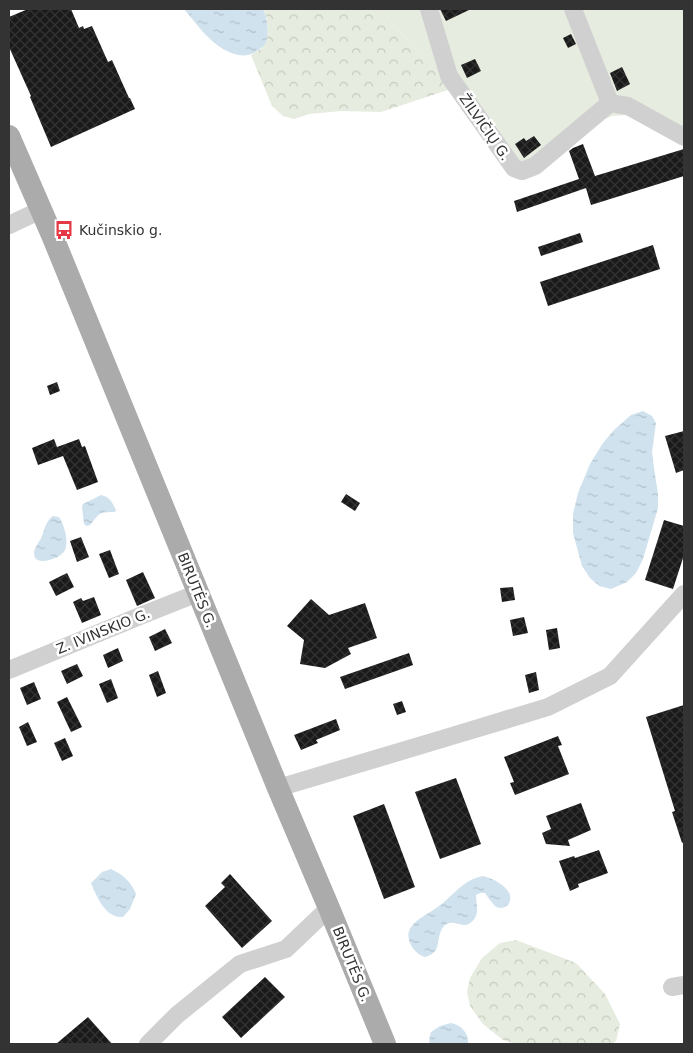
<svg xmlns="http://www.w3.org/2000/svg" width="693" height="1053" font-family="'DejaVu Sans',sans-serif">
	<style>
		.forest { fill: url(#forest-crowns) }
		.garden { fill: #e6ecdf }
		.water { fill: url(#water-ripples) }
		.building { fill: url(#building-cross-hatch) }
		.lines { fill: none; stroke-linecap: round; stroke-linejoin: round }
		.minor { stroke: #d0d0d0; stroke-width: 18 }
		.major { stroke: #ababab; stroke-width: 22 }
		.labels { text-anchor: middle; stroke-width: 5; stroke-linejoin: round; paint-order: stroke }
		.street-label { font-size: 14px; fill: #333; stroke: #fff }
		.poi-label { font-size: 14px; fill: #333; stroke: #fff; text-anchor: start }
	</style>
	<defs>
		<pattern id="forest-crowns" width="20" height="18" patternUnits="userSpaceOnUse" patternTransform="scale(1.25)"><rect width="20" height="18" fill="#e6ecdf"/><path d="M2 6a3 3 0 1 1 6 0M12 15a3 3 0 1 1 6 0" fill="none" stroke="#c6cbc0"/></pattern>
		<pattern id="water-ripples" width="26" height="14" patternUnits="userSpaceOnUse" patternTransform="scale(1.25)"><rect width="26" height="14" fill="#cfe2ee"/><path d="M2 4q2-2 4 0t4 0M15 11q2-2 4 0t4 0" fill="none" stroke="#b2c2cd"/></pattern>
		<pattern id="building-cross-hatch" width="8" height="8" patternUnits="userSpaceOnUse" patternTransform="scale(1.25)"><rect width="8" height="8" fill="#1a1a1a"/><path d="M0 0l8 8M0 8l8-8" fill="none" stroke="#333"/></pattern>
	</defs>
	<rect width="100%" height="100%" fill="#fff"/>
	<g class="forest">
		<path d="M263,9h117l71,80 -70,23 -39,-1 -33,3 -15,5 -11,-3 -11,-10 -21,-51c4,-2 8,-5 11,-7 8,-8 7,-30 1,-39z"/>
		<polygon points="516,940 576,963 605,994 620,1024 616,1041 611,1044 517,1044 503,1040 483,1024 470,1006 467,992 470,978 482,958 500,943"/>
	</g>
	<polygon class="garden" points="380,9 684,9 684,145 626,115 612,116 602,120 515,175 451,89"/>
	<g class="water">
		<path d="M184,9h79c5,9 7,28 1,37 -1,1 -6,4 -7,5 -10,7 -21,5 -32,-1 -17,-9 -29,-27 -41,-41z"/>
		<polygon points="643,411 652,416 656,423 652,452 654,468 658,494 658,508 643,559 636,573 627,582 611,589 599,586 590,578 582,566 573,533 573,514 578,493 590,464 603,443 614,430 631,415"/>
		<path d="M101,495c9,2 11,7 15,15l-1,2c-17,0 -15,1 -25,13l-3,1 -3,-2 -2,-17 1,-3z"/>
		<path d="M53,516l6,1c5,7 10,24 6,33 -3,8 -30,18 -31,4 0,-7 6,-12 8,-18 3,-8 4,-15 11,-20z"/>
		<path d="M111,869c12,6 20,12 25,25l-6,15 -7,8c-18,1 -26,-20 -32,-34l11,-11z"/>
		<path d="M483,876c9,2 30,12 27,24 -1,8 -10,10 -15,6 -4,-4 -7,-9 -10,-13h-5l-4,2c0,8 3,16 -1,23 -11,16 -21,-2 -31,8 -10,12 0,26 -19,31 -6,-2 -11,-6 -14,-12 -11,-21 16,-29 28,-39 15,-11 25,-27 44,-30z"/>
		<path d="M451,1023c10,2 18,10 17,21h-38l-1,-4 2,-8 9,-6z"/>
	</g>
	<g class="building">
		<polygon points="28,9 71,9 79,28 83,26 84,29 92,26 108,62 112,60 129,98 130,98 135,109 51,147 30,97 31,96 9,47 9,17"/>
		<polygon points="440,9 471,9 446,21"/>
		<polygon points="571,34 576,44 568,48 563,38"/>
		<polygon points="475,59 481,71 467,78 461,65"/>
		<polygon points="622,67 630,84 617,91 610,73"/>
		<polygon points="534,136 541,145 524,158 515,144 524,138 526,141"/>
		<polygon points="583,144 595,176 684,149 684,176 591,205 586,188 517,212 514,201 579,179 569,151 573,148"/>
		<polygon points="580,233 583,242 541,256 538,247"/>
		<polygon points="653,245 660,269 548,306 540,282"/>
		<polygon points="57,382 60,391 50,395 47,386"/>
		<polygon points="684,431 684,470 676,473 665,436"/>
		<polygon points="54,439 57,447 79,439 82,447 85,446 98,482 77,490 63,456 38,465 32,448"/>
		<polygon points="346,494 360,503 355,511 341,502"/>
		<polygon points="664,520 684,526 684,555 673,589 645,580"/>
		<polygon points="81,537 89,557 77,562 70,541"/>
		<polygon points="110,550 119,574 109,578 99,554"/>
		<polygon points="143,572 155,598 137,606 126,580"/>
		<polygon points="67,573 74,587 56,596 49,582"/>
		<polygon points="513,587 515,600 502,602 500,588"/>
		<polygon points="94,597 101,615 82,623 73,602 81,598 83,601"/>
		<polygon points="311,599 329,615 365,603 377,638 348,648 351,654 325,668 300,664 304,640 287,626"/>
		<polygon points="524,617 528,633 513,636 510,620"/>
		<polygon points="557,628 560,648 549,650 546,630"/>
		<polygon points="165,629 172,643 155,651 149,637"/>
		<polygon points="118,648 123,661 108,668 103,655"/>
		<polygon points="409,653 413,665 345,689 340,677"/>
		<polygon points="77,664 83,676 67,684 61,671"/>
		<polygon points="158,671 166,693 157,697 149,675"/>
		<polygon points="536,672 539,690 529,693 525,675"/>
		<polygon points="111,679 118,698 107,703 99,684"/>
		<polygon points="34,682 41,699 27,705 20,688"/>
		<polygon points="67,697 82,727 71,732 57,702"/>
		<polygon points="402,701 406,712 397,715 393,704"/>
		<polygon points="684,705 684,842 682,843 672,812 675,811 646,717"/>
		<polygon points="336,719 340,730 316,740 318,743 301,750 294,735"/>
		<polygon points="28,722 37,742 27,746 19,727"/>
		<polygon points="558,736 562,745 558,746 569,774 515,795 510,783 514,782 504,757"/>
		<polygon points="65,738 73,756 62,761 54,743"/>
		<polygon points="456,778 481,844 440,859 415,792"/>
		<polygon points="581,803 591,830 568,840 570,846 546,844 542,833 551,829 546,816"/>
		<polygon points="384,804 415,887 384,899 353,816"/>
		<polygon points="599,850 608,873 578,884 579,887 570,891 559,861 574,856 575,858"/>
		<polygon points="230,874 272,921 242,948 205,906 225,887 221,883"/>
		<polygon points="265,977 285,997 241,1038 222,1017"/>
		<polygon points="88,1017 112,1044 56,1044"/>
	</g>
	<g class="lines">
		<g class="minor">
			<polyline points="429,9 449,76 514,168 522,171 535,166 610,103 628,106 684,137"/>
			<polyline points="573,9 610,103"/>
			<polyline points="9,225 41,210"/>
			<polyline points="9,670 140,616 198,593"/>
			<polyline points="278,788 452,736 548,707 610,676 684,594"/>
			<polyline points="672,987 684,985"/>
			<polyline points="148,1044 177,1015 240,964 286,949 329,908"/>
		</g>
		<polyline class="major" points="9,136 52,235 278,788 329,908 385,1044"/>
	</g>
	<defs>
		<g id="bus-bare" transform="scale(1.5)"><path d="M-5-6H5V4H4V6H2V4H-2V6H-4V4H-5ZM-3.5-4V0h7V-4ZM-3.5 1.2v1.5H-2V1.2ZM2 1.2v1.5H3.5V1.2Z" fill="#e63946" stroke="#fff" stroke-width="2.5" paint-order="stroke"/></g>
	</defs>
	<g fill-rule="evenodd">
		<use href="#bus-bare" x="64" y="230"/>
	</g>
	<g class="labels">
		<g class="street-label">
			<text transform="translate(485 127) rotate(55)" y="5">ŽILVIČIŲ G.</text>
			<text transform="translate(197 590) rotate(68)" y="5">BIRUTĖS G.</text>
			<text transform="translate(103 631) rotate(-22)" y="5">Z. IVINSKIO G.</text>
			<text transform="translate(352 964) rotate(68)" y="5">BIRUTĖS G.</text>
		</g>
		<g class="poi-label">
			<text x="79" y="235">Kučinskio g.</text>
		</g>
	</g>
	<rect width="693" height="1053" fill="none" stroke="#333333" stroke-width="20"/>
</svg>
